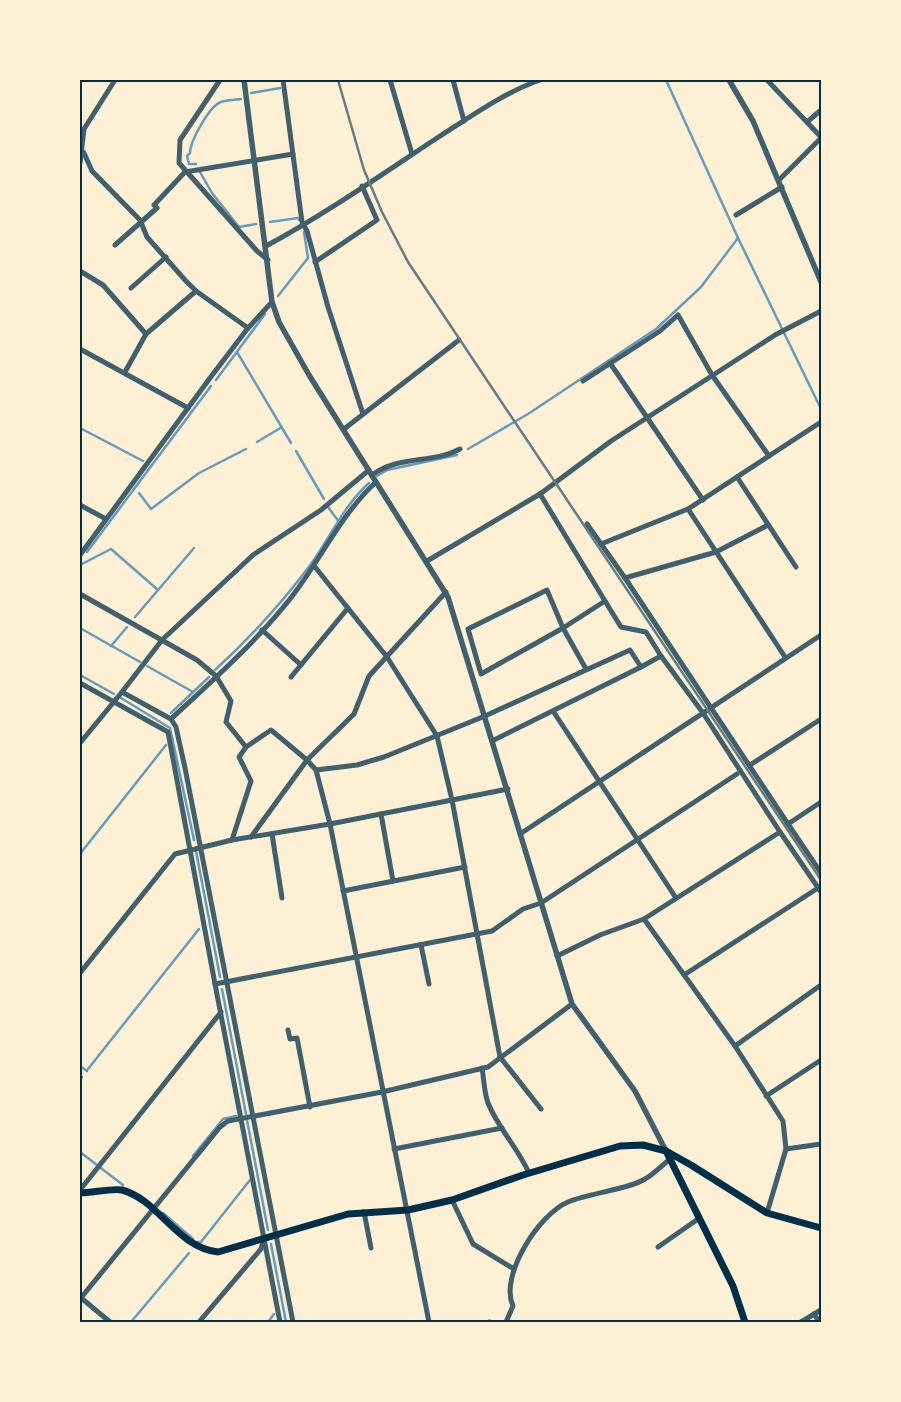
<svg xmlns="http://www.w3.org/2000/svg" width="901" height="1402" font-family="'Noto Serif',serif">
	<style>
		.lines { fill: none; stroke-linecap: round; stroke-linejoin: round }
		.stream { stroke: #669bbc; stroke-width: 2.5 }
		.minor { stroke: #3f606c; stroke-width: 5 }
		.tertiary { stroke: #3f606c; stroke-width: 5.5 }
		.secondary { stroke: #003049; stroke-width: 7 }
		.rail { stroke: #657d81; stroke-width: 2.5 }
		.neatline { fill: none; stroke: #003049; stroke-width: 2 }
	</style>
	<rect width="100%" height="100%" fill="#fdf0d5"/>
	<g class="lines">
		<g class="stream">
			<polyline points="666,80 738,238 821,409"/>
			<polyline points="251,93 280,88"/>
			<path d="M196,164h-7l-2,-8 3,-3c0,-11 19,-47 31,-51 6,-2 14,-2 20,-3"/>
			<polyline points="200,172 212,193 239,227 256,224"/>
			<polyline points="270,222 298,218 299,220"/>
			<polyline points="80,276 81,276"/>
			<polyline points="278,296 308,258 304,232"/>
			<polyline points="237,352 291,443"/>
			<polyline points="216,380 265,314"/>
			<polyline points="80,428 143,461"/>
			<polyline points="257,442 282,427"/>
			<polyline points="468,449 528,414 656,329 701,287 738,238"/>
			<polyline points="296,451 324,499"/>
			<polyline points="377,476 387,470 457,455"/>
			<polyline points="139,493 151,509 199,473 246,449"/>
			<polyline points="328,507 339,522"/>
			<polyline points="87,552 211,386"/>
			<polyline points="80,565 111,549 158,590"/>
			<polyline points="135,617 194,548"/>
			<polyline points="80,628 140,662"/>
			<polyline points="111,646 127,627"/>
			<polyline points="147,666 193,692"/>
			<path d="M215,670c35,-32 67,-67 96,-106 19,-26 33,-59 58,-81"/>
			<polyline points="80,675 114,694"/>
			<polyline points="121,698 170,728 194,840"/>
			<polyline points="171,713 209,677"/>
			<polyline points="196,851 220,977"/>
			<polyline points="80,854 166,745"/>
			<polyline points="222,989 246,1114"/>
			<polyline points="80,1066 87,1071"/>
			<polyline points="88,1069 199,929"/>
			<polyline points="80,1080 82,1077"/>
			<polyline points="247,1120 268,1230"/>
			<polyline points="80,1152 123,1185"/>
			<polyline points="193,1156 223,1119 236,1116"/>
			<polyline points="163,1213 193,1239"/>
			<polyline points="197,1242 201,1242 250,1180"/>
			<polyline points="271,1244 286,1322"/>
			<polyline points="131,1322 189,1253"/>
			<polyline points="268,1322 274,1314"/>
		</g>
		<g class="minor">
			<polyline points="220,80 180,140 179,163 257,251 268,260"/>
			<polyline points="283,80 302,222 307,231 328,307 363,414"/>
			<polyline points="390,80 412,154"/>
			<polyline points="453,80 464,121"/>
			<polyline points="767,80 821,137"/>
			<polyline points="807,122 821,110"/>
			<polyline points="80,149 84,153 92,171 140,220 147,237 185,280 196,291 248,328"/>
			<polyline points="80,163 84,129 115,80"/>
			<polyline points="779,180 821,138"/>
			<polyline points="736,215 782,187"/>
			<polyline points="115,245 157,208 154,205 185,172 293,154"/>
			<path d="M266,246c59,-32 115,-71 171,-108 33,-21 66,-45 103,-58"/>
			<polyline points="315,262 377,220 362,186"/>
			<polyline points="80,271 103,285 146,334"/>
			<polyline points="131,288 166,257"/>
			<polyline points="80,349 188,408"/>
			<polyline points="610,363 703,500"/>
			<polyline points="125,372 146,334 196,291"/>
			<polyline points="583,381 660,331 678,315 712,375 769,456"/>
			<polyline points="344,429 459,340"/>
			<path d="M369,470l-48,40 -68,45 -91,85 -40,52 49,27c41,-38 84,-76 119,-120 30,-38 51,-85 86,-117"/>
			<path d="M372,475c27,-20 60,-11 88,-26"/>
			<polyline points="737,477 796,567"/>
			<polyline points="540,494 605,601"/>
			<polyline points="80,505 106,519"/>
			<polyline points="587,524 625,578"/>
			<polyline points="768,525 716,552 625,578 788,824"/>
			<polyline points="601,544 688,509"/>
			<polyline points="80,555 210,378 248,328 272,302"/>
			<polyline points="427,561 540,494 611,441 775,335 821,311"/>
			<polyline points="315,567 387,657 437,736 452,800 500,1057 541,1109"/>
			<polyline points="80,594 197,660 216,676 231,701 226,722 246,747"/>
			<polyline points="262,630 301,665"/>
			<polyline points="785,657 688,509 821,422"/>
			<polyline points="291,677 348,608"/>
			<polyline points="80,683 168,732 215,984 492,931 523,909 541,903 737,774"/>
			<polyline points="553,711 676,898"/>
			<polyline points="171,719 176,727 185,768 293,1322"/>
			<polyline points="492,741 641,667"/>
			<polyline points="80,743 122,692"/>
			<polyline points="750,765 821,719"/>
			<polyline points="316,770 357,765 384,757 485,716 630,650 641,667 661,656 646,632 621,627 605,601 563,628 481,674 468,629 547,590 563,628 586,669"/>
			<polyline points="821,802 788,824 821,873"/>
			<polyline points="381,814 393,881"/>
			<polyline points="780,832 821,892"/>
			<polyline points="272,834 282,898"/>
			<polyline points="520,834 821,635"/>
			<polyline points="251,837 307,760 354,714 369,676 446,592"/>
			<polyline points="232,840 251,781 239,757 246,747 271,730 307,760 316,770 330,824 429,1322"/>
			<polyline points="343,891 465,867"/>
			<polyline points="644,919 735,1046 783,1121 786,1149 767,1213"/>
			<polyline points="421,945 429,984"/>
			<polyline points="557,956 600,935 644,919 780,832 703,713 661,656"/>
			<polyline points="80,973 175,854 232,840 330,824 508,789"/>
			<polyline points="684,975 818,888"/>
			<polyline points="215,984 280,1322"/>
			<polyline points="288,1030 290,1039 297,1038 310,1107"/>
			<polyline points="735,1046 821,985"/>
			<path d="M482,1068c2,11 2,24 6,35 10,25 30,45 41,70"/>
			<polyline points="766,1096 821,1060"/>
			<polyline points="394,1149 502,1128"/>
			<polyline points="786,1149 821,1144"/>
			<polyline points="80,1190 221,1012"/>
			<polyline points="452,1200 473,1244 514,1269"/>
			<polyline points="364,1212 371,1248"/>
			<polyline points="658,1247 698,1219"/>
			<polyline points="80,1297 110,1322"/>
			<polyline points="80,1299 220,1127 228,1121 382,1092 488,1067 572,1004"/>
			<polyline points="814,1314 819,1322"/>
			<polyline points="199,1322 261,1249 263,1242"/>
			<polyline points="489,1322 490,1322"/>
			<path d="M506,1322l7,-16c-14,-30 26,-92 55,-104 21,-9 59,-12 77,-23 9,-5 16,-13 24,-19"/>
		</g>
		<g class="tertiary">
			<polyline points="244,80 272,302 279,322 309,375 448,597 572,1004 635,1091 666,1151"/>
			<polyline points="729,80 753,121 821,282"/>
			<polyline points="801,1322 821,1310"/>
		</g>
		<g class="secondary">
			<polyline points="666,1151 733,1286 745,1322"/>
			<path d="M80,1193c12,0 32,-5 42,-3 37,10 54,57 96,62l130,-38 60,-4 44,-10 71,-25 97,-29 23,-1 23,6 25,14 76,48 54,15"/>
		</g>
		<polyline class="rail" points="338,80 364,170 382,212 408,262 821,880"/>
	</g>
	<rect width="901" height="1402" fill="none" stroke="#fdf0d5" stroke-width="162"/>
	<rect x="81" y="81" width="739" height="1240" class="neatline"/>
</svg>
